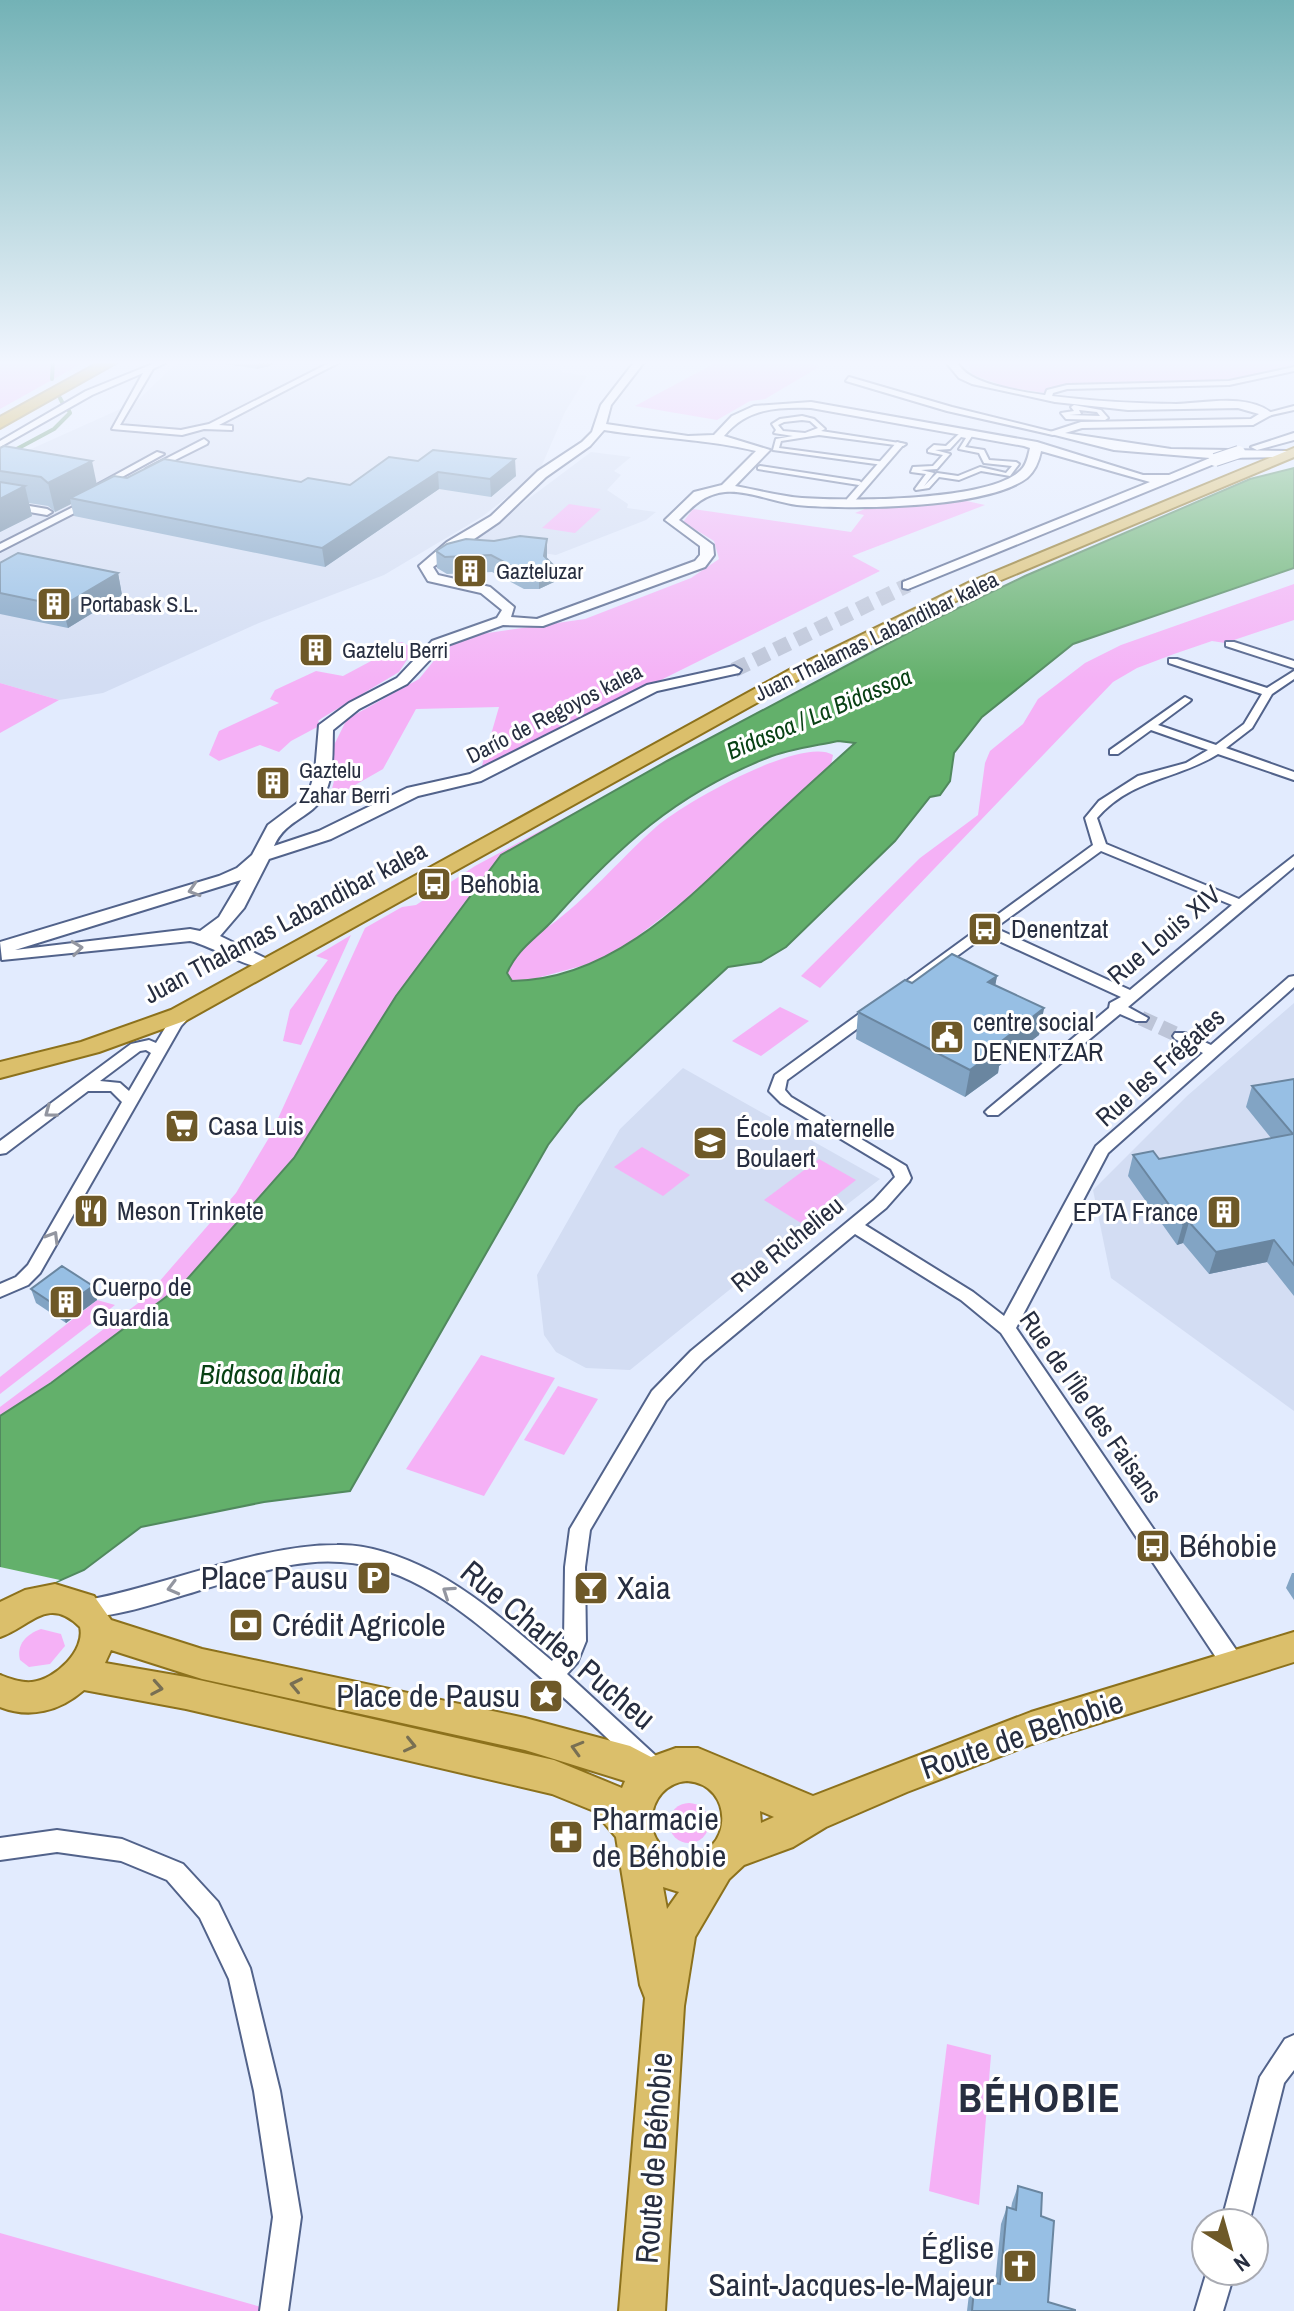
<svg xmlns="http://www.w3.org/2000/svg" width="1294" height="2311" font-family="'Archivo Narrow',sans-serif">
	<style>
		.built { fill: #d3ddf3 }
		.green { fill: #f5b1f6 }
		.water { fill: #63b06b; stroke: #51895e; stroke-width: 2; fill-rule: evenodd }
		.pier { fill: #e2ebfe }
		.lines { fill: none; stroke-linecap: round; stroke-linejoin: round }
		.stream { stroke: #51895e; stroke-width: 4 }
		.minor-tunnel { stroke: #bdc5d8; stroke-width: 15; stroke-dasharray: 15 7; stroke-linecap: butt }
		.tertiary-tunnel { stroke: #bdc5d8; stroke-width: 15; stroke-dasharray: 15 8; stroke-linecap: butt }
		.pedestrian-casing { stroke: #52638b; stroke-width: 4 }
		.minor-casing { stroke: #52638b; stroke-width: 4 }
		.tertiary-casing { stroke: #52638b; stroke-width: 4 }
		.primary-casing { stroke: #8c711c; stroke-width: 4 }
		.motorway-casing { stroke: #8c711c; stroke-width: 4 }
		.pedestrian { fill: #fff; fill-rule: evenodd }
		.minor { fill: #fff; fill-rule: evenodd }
		.tertiary { fill: #fff; fill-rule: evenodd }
		.primary { fill: #dbbf6b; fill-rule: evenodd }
		.motorway { fill: #c39508; fill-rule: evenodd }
		.tertiary-bridge-casing { stroke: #52638b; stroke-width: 14; stroke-linecap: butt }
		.tertiary-bridge { stroke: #fff; stroke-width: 12 }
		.wall { fill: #82a4c4 }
		.shaded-wall { fill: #6a86a0 }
		.building { fill: #97bfe4; stroke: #6a86a0; stroke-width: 2 }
		.oneway { stroke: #9396a0 }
		.oneway2 { stroke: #786f53 }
		.labels { text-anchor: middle; stroke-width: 6; stroke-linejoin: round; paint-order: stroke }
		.far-poi-label { font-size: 22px; fill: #272e40; stroke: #fff; text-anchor: start }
		.far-street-label { font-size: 22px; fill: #272e40; stroke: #fff }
		.far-water-label { font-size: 24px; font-style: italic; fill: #084114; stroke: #fff }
		.poi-label { font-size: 26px; fill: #272e40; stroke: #fff; text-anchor: start }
		.street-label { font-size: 26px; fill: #272e40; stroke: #fff }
		.water-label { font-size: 28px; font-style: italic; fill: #084114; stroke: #fff }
		.near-poi-label { font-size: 32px; fill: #272e40; stroke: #fff; text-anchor: start }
		.near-street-label { font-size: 32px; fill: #272e40; stroke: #fff }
		.near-district-label { font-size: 40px; font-weight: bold; letter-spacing: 2px; fill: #272e40; stroke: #fff }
	</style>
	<rect width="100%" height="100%" fill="#e2ebfe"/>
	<g class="built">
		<polygon points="179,361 559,361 561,372 587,376 565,412 539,472 483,516 384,575 259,623 103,693 59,700 0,683 0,463 136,402"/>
		<polygon points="591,452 631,457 614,471 621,475 607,490 628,504 627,508 656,512 646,520 556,555 471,542"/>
		<polygon points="1294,1003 1294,1411 1111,1278 1093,1190 1187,1096"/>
		<polygon points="683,1068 880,1179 800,1241 795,1237 630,1370 586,1368 556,1352 544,1335 537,1275 620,1129"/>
	</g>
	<g class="green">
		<polygon points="0,361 86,361 0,409"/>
		<polygon points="719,361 787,361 821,366 765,399 750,401 717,420 635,406"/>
		<polygon points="956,361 1294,361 1294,366 1252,377 1045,393 1007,387 971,374 969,365"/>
		<path d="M1294,468l-438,274c-105,-11 -250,105 -308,185 39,-28 71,-67 108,-100 26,-23 146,-92 177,-72l-2,10 -125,119 -80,61 -30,17 -70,19c-170,150 -335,312 -526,435v-9l145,-109 91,-105 34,-57 95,-208 37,-21 14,-2 59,-39 446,-240 104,-50 225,-97z"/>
		<polygon points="962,500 985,505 852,556 880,571 486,767 481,769 499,707 416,709 383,769 329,800 334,781 334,745 347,719 419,679 445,647 474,635 585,619 691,578 719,559 714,541 683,522 693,509 851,532 864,515 855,513 875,505"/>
		<polygon points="569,504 601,509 575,533 542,528"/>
		<polygon points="1294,584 1294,620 1225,643 1212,641 1174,654 1137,668 1113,682 820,988 801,976 920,858 978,815 985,763 990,751 1023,724 1038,699 1085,663 1121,645"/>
		<polygon points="402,642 414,649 399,672 322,718 318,721 321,725 291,741 279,752 260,745 219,761 209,755 219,731 279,703 270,699 275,690 316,671 343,676 373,660 374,649"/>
		<polygon points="0,683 59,700 0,733"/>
		<polygon points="351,935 301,1045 283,1041 290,1010 328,960 316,956"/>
		<polygon points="780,1007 809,1021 761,1056 732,1041"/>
		<polygon points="642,1147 690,1175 663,1196 614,1167"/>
		<polygon points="819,1159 856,1180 801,1223 764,1200"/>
		<polygon points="97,1300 115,1305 0,1394 0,1377"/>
		<polygon points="481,1355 555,1378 484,1496 406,1469"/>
		<polygon points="558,1386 598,1399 564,1455 524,1440"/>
		<path d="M41,1629l20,5 4,12 -15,18 -21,3 -9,-7c-4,-16 7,-26 21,-31z"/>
		<circle cx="689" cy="1823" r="20"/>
		<polygon points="947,2044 991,2055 979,2205 929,2191"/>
		<polygon points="0,2233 275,2311 0,2311"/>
	</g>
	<path class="water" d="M1294,468v100l-221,76 -91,73 -28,36 -4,28 -10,14 -10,2 -35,44 -109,106 -25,15 -33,5 -150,139 -30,39 -198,346 -86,11 -123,25 -57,43 -84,37v-191l51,-33 131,-98 112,-127 102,-162 105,-141 166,-94 254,-135 104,-50 225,-97zM838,741l17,2c-33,30 -67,60 -99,91 -67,64 -143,146 -244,147l-5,-8c11,-25 30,-35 47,-54 64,-72 122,-125 213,-161 22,-9 48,-12 71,-17z"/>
	<polygon class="pier" points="0,1567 60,1580 0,1607"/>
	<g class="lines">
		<g class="stream">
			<polyline points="52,379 53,361"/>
			<polyline points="60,398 63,404"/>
			<polyline points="0,458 54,429 70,413 68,409"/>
		</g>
		<polyline class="minor-tunnel" points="1141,1018 1180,1036"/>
		<polyline class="tertiary-tunnel" points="734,670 908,585"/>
		<g class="pedestrian-casing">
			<g id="pedestrian">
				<path d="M1074,405l27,5 7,8 -3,2 -39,-1 -5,-6 13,-2 -3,-4zM1079,410l18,2 3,4 -31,-1 12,-1z"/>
				<path d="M802,416l12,3 11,10 -4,2 85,13 -3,2 -84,-11 -38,6 -2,7 106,14 1,1 -3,2 -110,-15 3,-11 17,-3 -19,-3 2,-3 -4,-6 8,-5zM802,420l8,1 8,7 -13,5 -22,-2 -5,-6 6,-3z"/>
				<path d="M960,433l12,3 -7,11 19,3 5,10 27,2 3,2 -9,12 -29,-5 -22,9 -20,-3 -10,11 -13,2 -1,-1 11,-15 -15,-2 2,-5 20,-1 10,-11 -15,-3v-2l6,-5 12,1zM961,437l5,1 -7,11 20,4 5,10 28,3 -6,7 -26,-6 -22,9 -21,-3 -13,13 10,-13 -13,-3 16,-1 13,-15 -15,-4 15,-1z"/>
				<polygon points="760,466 859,481 862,483 859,485 758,469 758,467"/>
			</g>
		</g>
		<g class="minor-casing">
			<g id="minor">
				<polygon points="160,361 169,361 153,369 120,425 181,430 209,424 333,361 342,361 219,425 232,426 232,430 204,429 182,435 112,429 143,373 92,395 0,447 0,441 86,391"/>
				<polygon points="1294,367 1294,371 1229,385 1067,389 1053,393 1051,400 1044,398 1047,390 1067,385 1229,381"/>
				<polygon points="849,377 952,407 1057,433 1053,435 947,411 846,381"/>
				<polygon points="1294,406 1294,410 1267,416 1263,414"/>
				<polygon points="204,439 208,442 207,444 153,471 146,469"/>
				<polygon points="897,442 904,444 853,503 847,503 847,499"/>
				<polygon points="157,452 164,454 102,488 95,486"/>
				<polygon points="91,498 95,501 94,503 0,551 0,544"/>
				<polygon points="0,501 47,509 52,512 47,515 0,507"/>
				<polygon points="1226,642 1234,642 1294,661 1294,668 1226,646"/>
				<path d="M1169,659h8l90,29 27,-17v8l-22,15 -20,34 -26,20 68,24v8l-76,-26c-42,26 -86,24 -121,64l9,26 133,55 55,-43v11l-166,140 20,11 -2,3h-10l-16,-7 -122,101h-10l-3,-3 3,-3 121,-101 1,-5 11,-6 -135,-62 -88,64 -5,1 -7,-4 207,-151 -8,-27 14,-17 39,-25 48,-13 22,-13 -57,-20 -33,24h-8v-4l75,-53 6,3 -2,2 -31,23 58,20 28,-21 18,-30 -93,-31zM1101,851l131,54 -102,85 -135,-62z"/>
				<path d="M1294,976v11l-186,166 -92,175 227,332 3,7 -3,7 -8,2 -8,-2 -226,-341 -40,-33 -106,-66 -152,127 -37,40 -76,129 -5,37 1,74 -9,22 -10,11 89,82 3,7 -3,7 -8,3 -8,-3c-37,-37 -76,-73 -116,-107 -53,-45 -110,-97 -183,-101 -45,-4 -94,14 -137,27 -25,7 -101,34 -123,26l-3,-6 3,-6 7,-3c81,-15 168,-55 249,-55 33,-1 69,13 98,28 43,23 80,57 117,88l12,-20 1,-74 5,-38 82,-138 39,-40 183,-151 21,-23 -4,-8 -110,-66 -12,-12 6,-16 95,-69h10l2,3 -2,3 -93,68 -2,10 6,7 115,69 5,12 -2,4 -23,26 -21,17 108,67 31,24 92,-170 107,-93 -28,-14 -2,-3 2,-3h10l26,12 78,-68z"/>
				<path d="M188,1007l7,4 -14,15 -141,247 -12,12 -28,12v-13l16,-7 12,-12 94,-163 -11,-11h-23l-82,62 -6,1v-13l131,-97 18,-4 7,3c9,-14 16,-30 32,-36zM146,1050l5,3 -22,38 -9,-8 -20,-2 40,-30z"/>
				<polygon points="57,1830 122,1839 183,1864 218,1902 250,1968 280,2091 301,2217 288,2311 260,2311 273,2217 254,2091 229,1979 200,1918 167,1880 121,1861 57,1852 0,1860 0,1838"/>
				<polygon points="1294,2035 1294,2070 1284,2083 1249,2223 1221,2223 1260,2077 1285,2039"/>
				<polygon points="1207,2271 1235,2271 1223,2311 1195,2311"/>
			</g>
		</g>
		<g class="tertiary-casing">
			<g id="tertiary">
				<path d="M635,361h10l-34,44 -5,19 82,12 26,-1 18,-19 22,-10 57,-4 226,40 106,33h26l41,-17 -96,-8 -67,-17 34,-11 170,-3 8,-5 -21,-6 -110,2 -73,-8 -83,-18 -13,-6 -14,-17h10c4,4 8,10 13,13 34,24 164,30 208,30 30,-1 72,-11 97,10l-20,11 -171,3 -17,5 106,16 116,2 6,3 -6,3 -67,1 -1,4 -311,127 -5,-1v-6l247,-100 -109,-31c-2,10 -6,20 -14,27 -41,31 -178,32 -230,27 -23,-3 -50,-15 -72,-13 -21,2 -32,14 -46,28l34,25 1,10 -9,12 -162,59 -40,-1 -61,22 -35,37 -48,25 -26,21c-1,28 3,63 -24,82 -15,11 -27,16 -35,34l45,-15 88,-43 63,-14 177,-89 87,-19 7,4 -2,3 -82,18 -176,90 -63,15 -87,43 -62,20 -25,49 -24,28 47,23 3,4 -3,4c-15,4 -57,-22 -77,-26l-188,19 -2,-18 219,-66 18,-8 15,-13 16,-30 40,-30 7,-23 4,-47 30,-22 48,-25 35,-37 65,-23 5,-8 -21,-17 -53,-12 -9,-15 28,-24 44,-26 47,-45 44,-29 10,-10 9,-27zM811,408l213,38 6,2c-2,8 -3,16 -9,22 -32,32 -175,31 -219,28 -23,-2 -45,-8 -67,-12l35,-36 -46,-14c23,-28 53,-29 87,-28zM604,430c50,8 103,9 152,21l-34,34 -28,7 -29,28 35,26v9l-5,6 -158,58 -26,-2 3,-10 -24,-20 -52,-12 -5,-8 66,-45 47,-45 44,-31zM241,880l-22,37 -19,14 -10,-2 -175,21z"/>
				<polygon points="1294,433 1294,440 1257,450 1251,447"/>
			</g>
		</g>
		<g class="primary-casing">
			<g id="primary">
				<polygon points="1294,448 1294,457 982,588 803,677 187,1020 99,1052 0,1078 0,1062 81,1042 171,1010 791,669 970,582"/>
				<path d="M55,1584l39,12 17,24 91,29 323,69 105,28 21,11 25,-9h22l115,48 218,-84 263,-80v30l-262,82 -125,48 -81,35 -33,20 -49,18 -15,14 -34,58 -11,69 -19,305h-46l26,-313 -5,-13 -24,-148 -22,-26 -42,-17 -366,-85 -102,-19c-24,21 -54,29 -84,17v-32c11,4 21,8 32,7 23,-2 54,-32 48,-55 -32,-32 -49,-1 -80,10v-35l25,-12zM111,1650l91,29 323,71 100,31 -3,7 -68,-28 -368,-83 -81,-14zM687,1781c49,3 46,77 -3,74 -46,-2 -41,-71 3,-74zM760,1811l14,6 -13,6zM663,1887l16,5 -12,17z"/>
			</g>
		</g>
		<g class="motorway-casing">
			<polygon id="motorway" points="102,361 119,361 0,428 0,417"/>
		</g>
		<use href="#pedestrian" class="pedestrian"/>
		<use href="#minor" class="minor"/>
		<use href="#tertiary" class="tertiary"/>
		<use href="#primary" class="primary"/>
		<use href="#motorway" class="motorway"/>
		<g class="tertiary-bridge-casing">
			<polyline id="tertiary-bridge" points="1215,460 1239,452"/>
		</g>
		<use href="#tertiary-bridge" class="tertiary-bridge"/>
	</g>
	<g class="wall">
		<polygon points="218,361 280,361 269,366 257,369 218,363"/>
		<polygon points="0,448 97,484 127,478 301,482 350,485 389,457 516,476 491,497 439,489 325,567 74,516 71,504 55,512 48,506 29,503 32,516 0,532"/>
		<polygon points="547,539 547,558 553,565 554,582 539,589 524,589 492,572 447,574 437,568 436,551 494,541"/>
		<polygon points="0,563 118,573 122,595 68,628 0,614"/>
		<polygon points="997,976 995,985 1044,1008 1039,1035 999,1066 998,1073 965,1097 856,1039 858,1012 912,983"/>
		<polygon points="1294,1079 1294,1296 1267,1262 1209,1274 1183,1243 1177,1245 1128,1176 1133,1155 1159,1159 1271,1138 1246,1107 1252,1086"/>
		<polygon points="93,1286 97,1300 66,1323 36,1303 31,1289"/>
		<polygon points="1292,1573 1294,1573 1294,1600 1286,1588"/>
		<polygon points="1018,2186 1041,2216 1048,2302 1075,2311 967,2311 969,2294 975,2278 995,2283 1001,2224 1007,2207 1011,2209 1012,2203"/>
	</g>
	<g class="shaded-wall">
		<polygon points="256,361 280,361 269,366 257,369"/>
		<polygon points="515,459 516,476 491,497 490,479"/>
		<polygon points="92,461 98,490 70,498 71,504 55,512 48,483"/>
		<polygon points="438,472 439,489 325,567 322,548"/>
		<polygon points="25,486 32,516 0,532 0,499"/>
		<polygon points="547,539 547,555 545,569 553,565 554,582 539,589 539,572 544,556"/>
		<polygon points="118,573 122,595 68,628 62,606"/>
		<polygon points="997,976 992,1003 988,982"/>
		<polygon points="1044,1008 1039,1035 999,1066 998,1073 965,1097 970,1070 998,1044"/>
		<polygon points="1189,1222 1183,1243 1177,1245 1183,1224"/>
		<polygon points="1274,1240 1267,1262 1209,1274 1216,1252"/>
		<polygon points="93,1286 97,1300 66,1323 61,1309"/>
	</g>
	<g class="building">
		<polygon points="4,446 92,461 48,483 41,477 0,471 0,448"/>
		<polygon points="433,450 515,459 490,479 438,472 322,548 70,498 114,476 127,478 164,459 301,482 308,478 350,485 389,457 418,461"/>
		<polygon points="0,482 25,486 0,499"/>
		<polygon points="520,536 547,539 544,556 553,565 539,572 523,572 491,555 445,557 436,551 447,544 466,539 494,541"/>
		<polygon points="18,553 118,573 62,606 0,593 0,563"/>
		<polygon points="952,954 997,976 988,982 1044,1008 998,1044 1002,1046 970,1070 858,1012 905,980 912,983"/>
		<polygon points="1294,1079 1294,1265 1274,1240 1216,1252 1189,1222 1183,1224 1133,1155 1153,1151 1159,1159 1293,1134 1252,1086"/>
		<polygon points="62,1266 93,1286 61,1309 31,1289"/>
		<polygon points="1018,2186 1042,2193 1041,2216 1054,2221 1048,2302 1075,2310 1075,2311 972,2311 975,2278 1000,2284 1007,2207 1016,2210"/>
	</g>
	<defs><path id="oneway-chevron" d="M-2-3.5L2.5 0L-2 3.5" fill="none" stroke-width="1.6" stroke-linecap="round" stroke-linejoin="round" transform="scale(2)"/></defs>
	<g class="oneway">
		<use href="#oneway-chevron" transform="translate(194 890) rotate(163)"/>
		<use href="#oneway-chevron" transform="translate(77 948) rotate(-7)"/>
		<use href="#oneway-chevron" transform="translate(50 1112) rotate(143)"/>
		<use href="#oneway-chevron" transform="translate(53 1237) rotate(-59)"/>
		<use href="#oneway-chevron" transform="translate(173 1588) rotate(165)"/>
		<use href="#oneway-chevron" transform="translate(448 1592) rotate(-146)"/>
	</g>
	<g class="oneway2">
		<use href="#oneway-chevron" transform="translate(296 1685) rotate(-168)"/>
		<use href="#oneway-chevron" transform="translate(157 1688) rotate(10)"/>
		<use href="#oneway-chevron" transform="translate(410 1745) rotate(13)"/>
		<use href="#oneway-chevron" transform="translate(577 1748) rotate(-164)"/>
	</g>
	<linearGradient id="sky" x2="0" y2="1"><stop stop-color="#73b2b6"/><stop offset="0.53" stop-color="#f2f6ff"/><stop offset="1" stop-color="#f2f6ff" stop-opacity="0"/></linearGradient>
	<rect width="1294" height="684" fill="url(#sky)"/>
	<defs>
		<g id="building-square" transform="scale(1.8)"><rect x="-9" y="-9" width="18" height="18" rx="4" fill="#6e5928" stroke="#fff"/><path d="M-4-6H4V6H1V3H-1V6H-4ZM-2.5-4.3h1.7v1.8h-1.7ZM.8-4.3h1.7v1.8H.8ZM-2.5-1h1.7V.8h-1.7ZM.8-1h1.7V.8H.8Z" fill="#fff"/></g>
		<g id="bus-square" transform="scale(1.8)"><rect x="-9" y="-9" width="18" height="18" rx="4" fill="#6e5928" stroke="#fff"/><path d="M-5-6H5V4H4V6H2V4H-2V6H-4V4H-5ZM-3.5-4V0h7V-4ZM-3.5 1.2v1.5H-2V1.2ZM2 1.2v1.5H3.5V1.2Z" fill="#fff"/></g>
		<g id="civic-square" transform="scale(1.8)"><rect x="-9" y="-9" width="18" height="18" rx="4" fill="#6e5928" stroke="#fff"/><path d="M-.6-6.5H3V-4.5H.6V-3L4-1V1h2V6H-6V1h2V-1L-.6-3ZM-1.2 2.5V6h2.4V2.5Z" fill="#fff"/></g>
		<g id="supermarket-square" transform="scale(1.8)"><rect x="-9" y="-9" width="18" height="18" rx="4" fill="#6e5928" stroke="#fff"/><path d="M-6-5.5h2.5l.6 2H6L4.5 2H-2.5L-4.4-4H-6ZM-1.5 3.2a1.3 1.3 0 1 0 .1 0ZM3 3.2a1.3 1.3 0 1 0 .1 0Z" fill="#fff"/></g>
		<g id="school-square" transform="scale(1.8)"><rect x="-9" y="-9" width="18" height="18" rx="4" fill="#6e5928" stroke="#fff"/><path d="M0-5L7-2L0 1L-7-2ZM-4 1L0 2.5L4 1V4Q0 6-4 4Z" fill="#fff"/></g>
		<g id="restaurant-square" transform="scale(1.8)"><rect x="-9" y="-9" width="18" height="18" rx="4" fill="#6e5928" stroke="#fff"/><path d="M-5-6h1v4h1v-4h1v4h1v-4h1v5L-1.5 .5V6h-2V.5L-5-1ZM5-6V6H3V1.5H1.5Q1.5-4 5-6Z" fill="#fff"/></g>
		<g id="parking-square" transform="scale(1.8)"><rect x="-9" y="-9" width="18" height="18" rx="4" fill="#6e5928" stroke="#fff"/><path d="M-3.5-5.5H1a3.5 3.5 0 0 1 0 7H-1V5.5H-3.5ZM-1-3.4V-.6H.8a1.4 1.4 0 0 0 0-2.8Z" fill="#fff"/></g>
		<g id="bar-square" transform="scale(1.8)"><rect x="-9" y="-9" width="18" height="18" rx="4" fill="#6e5928" stroke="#fff"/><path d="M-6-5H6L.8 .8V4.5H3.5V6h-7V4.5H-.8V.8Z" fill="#fff"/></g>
		<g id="bank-square" transform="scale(1.8)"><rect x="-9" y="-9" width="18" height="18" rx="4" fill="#6e5928" stroke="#fff"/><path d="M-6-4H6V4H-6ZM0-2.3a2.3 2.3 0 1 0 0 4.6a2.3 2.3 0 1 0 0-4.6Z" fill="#fff"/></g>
		<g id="sight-square" transform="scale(1.8)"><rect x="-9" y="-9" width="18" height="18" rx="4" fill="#6e5928" stroke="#fff"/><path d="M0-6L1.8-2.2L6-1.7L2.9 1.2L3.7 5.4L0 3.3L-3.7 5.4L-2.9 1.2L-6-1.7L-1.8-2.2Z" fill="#fff"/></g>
		<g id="pharmacy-square" transform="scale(1.8)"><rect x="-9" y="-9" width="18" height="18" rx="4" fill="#6e5928" stroke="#fff"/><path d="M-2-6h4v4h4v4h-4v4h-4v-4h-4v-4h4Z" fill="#fff"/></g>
		<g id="church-square" transform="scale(1.8)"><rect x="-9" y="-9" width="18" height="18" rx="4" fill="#6e5928" stroke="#fff"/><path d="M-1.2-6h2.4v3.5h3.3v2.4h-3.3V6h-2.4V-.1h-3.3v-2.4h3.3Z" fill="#fff"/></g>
	</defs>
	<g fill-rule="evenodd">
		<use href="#building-square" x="470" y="571"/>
		<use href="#building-square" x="54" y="604"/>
		<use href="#building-square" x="316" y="650"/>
		<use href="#building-square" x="273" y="783"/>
		<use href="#bus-square" x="434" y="884"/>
		<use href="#bus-square" x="985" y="929"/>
		<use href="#civic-square" x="947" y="1037"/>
		<use href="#supermarket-square" x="182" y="1126"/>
		<use href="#school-square" x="710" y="1143"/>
		<use href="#restaurant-square" x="91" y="1211"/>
		<use href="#building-square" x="1224" y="1212"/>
		<use href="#building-square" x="66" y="1302"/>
		<use href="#bus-square" x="1153" y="1546"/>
		<use href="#parking-square" x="374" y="1578"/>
		<use href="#bar-square" x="591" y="1588"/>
		<use href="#bank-square" x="246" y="1625"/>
		<use href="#sight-square" x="546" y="1696"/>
		<use href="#pharmacy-square" x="566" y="1837"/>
		<use href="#church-square" x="1020" y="2266"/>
	</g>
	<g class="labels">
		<g class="far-poi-label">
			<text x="496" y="579">Gazteluzar</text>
			<text x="80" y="612">Portabask S.L.</text>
			<text x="342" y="658">Gaztelu Berri</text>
			<text x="299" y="778">Gaztelu<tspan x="299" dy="25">Zahar Berri</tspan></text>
		</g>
		<g class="far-street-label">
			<text transform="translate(876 636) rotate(-26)" y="8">Juan Thalamas Labandibar kalea</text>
			<text transform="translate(554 713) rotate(-27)" y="8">Darío de Regoyos kalea</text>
		</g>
		<g class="far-water-label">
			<text transform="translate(819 714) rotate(-23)" y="8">Bidasoa / La Bidassoa</text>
		</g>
		<g class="poi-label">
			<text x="460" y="893">Behobia</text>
			<text x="1011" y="938">Denentzat</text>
			<text x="973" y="1031">centre social<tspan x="973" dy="30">DENENTZAR</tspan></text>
			<text x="208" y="1135">Casa Luis</text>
			<text x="736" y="1137">École maternelle<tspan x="736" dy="30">Boulaert</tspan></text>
			<text x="117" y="1220">Meson Trinkete</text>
			<text x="1198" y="1221" text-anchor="end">EPTA France</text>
			<text x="92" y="1296">Cuerpo de<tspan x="92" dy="30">Guardia</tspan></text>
		</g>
		<g class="street-label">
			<text transform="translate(285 922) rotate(-28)" y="9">Juan Thalamas Labandibar kalea</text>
			<text transform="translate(1164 935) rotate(-40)" y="9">Rue Louis XIV</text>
			<text transform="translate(1160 1067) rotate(-42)" y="9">Rue les Frégates</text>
			<text transform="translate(787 1244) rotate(-39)" y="9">Rue Richelieu</text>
			<text transform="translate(1091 1407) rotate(55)" y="9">Rue de l'Île des Faisans</text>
		</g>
		<g class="water-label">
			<text x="270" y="1384">Bidasoa ibaia</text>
		</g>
		<g class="near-poi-label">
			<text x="1179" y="1557">Béhobie</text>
			<text x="348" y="1589" text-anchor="end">Place Pausu</text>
			<text x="617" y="1599">Xaia</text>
			<text x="272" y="1636">Crédit Agricole</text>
			<text x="520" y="1707" text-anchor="end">Place de Pausu</text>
			<text x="592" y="1830">Pharmacie<tspan x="592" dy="37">de Béhobie</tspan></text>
			<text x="994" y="2259" text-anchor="end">Église<tspan x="994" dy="37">Saint-Jacques-le-Majeur</tspan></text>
		</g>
		<g class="near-street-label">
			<text transform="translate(558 1645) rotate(40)" y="11">Rue Charles Pucheu</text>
			<text transform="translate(1022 1735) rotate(-19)" y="11">Route de Behobie</text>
			<text transform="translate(654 2158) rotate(-86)" y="11">Route de Béhobie</text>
		</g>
		<g class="near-district-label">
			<text x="1040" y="2112">BÉHOBIE</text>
		</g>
	</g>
	<g transform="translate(1230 2247) rotate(143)"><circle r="38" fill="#ffffff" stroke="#a9abb3" stroke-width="2"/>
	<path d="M0-6L14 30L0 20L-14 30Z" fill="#6e5928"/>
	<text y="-12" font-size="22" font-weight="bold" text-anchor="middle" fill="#272e40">N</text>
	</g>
</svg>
